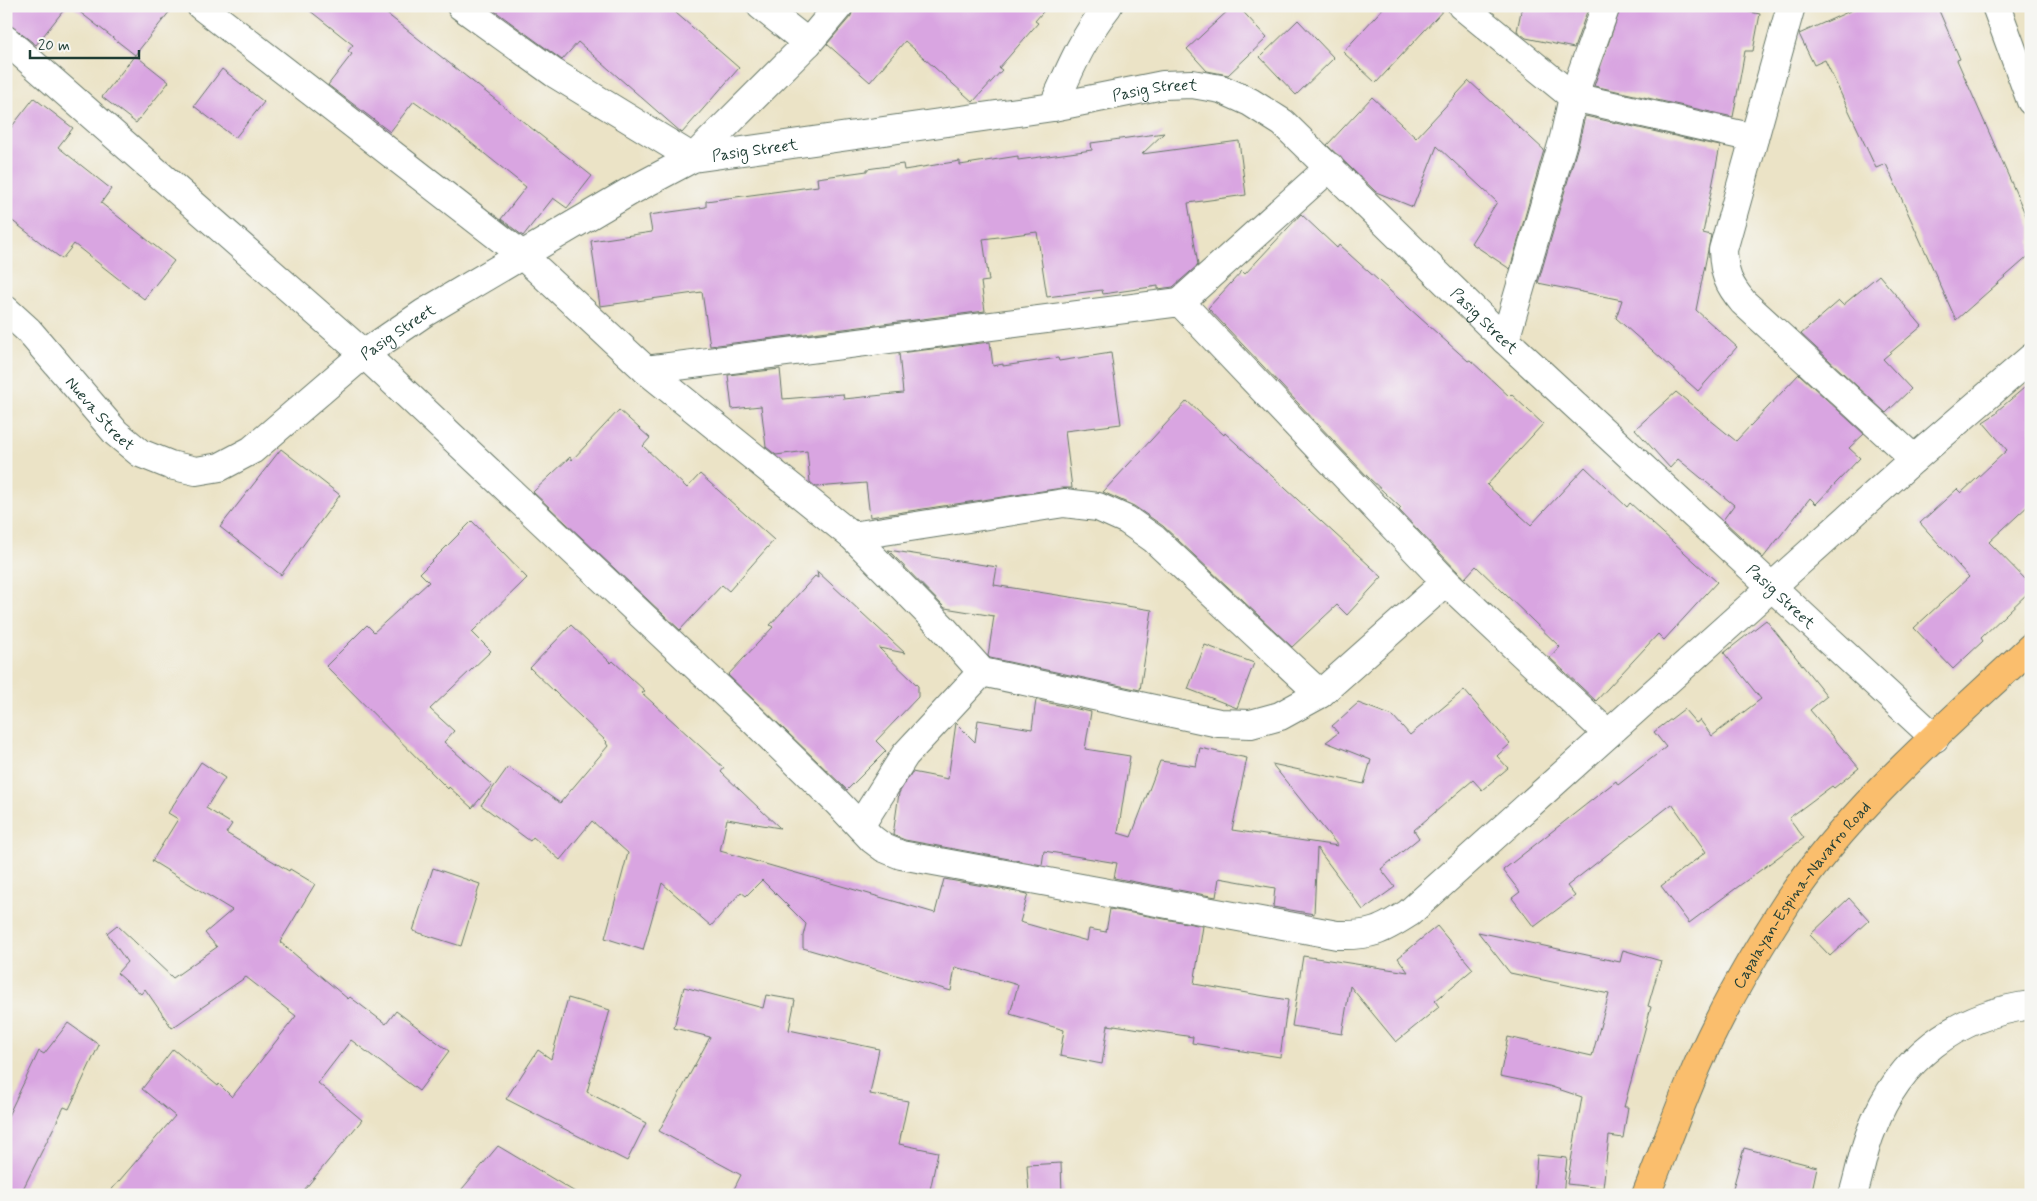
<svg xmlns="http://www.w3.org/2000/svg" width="2037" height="1201" font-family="Mynerve,sans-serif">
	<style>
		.building { fill: #d9a5e1 }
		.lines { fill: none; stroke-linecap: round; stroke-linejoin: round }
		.street-casing { stroke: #667767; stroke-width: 30 }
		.primary-casing { stroke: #667767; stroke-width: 30 }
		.street { stroke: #fff; stroke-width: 28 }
		.primary { stroke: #fabe6d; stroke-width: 28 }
		.labels { text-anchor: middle; stroke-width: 4.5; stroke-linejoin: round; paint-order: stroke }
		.street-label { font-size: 16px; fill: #1f3d34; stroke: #f6f6f2 }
	</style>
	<rect width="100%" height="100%" fill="#f6f6f2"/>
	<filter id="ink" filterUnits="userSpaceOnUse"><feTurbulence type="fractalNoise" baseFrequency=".02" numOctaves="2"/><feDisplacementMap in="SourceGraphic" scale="10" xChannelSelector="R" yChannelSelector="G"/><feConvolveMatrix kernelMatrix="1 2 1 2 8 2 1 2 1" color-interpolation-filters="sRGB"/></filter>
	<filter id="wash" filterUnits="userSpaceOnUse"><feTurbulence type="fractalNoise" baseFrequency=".0096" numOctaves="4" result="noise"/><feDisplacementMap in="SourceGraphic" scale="20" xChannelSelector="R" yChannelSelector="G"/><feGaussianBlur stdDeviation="1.12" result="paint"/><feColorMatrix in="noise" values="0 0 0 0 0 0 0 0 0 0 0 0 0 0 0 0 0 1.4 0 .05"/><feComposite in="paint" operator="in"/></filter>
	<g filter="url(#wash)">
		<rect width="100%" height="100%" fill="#ebe3c6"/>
		<g id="blocks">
			<g class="building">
				<polygon points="6,6 67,6 36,45 6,22"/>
				<polygon points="72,6 174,6 135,55"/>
				<polygon points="304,6 377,6 592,176 567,208 553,198 523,236 501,219 526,187 455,130 414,101 390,132 328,85 352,54 348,51 353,45"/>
				<polygon points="488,6 668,6 739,68 682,133 578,42 562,60"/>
				<polygon points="854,6 1048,6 1035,21 1038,23 999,68 1002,70 973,102 905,41 870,82 827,44 851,16"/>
				<polygon points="1233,6 1238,6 1267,38 1228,75 1207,71 1187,49"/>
				<polygon points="1385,6 1447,6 1376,83 1343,52"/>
				<polygon points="1522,6 1589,6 1574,48 1526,38 1517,31"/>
				<polygon points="1621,6 1721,6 1760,14 1753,51 1745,51 1733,117 1594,86"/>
				<polygon points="1861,6 1937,6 1960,59 1957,60 2031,227 2031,254 1956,320 1886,164 1876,168 1825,60 1814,65 1799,34"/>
				<polygon points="1298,20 1334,58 1296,95 1260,57"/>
				<polygon points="135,55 169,82 136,123 102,97"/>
				<polygon points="222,69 264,102 235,138 194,106"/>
				<polygon points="1469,81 1544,150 1510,269 1471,243 1497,202 1437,146 1413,207 1376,192 1327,145 1372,97 1416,138"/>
				<polygon points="34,98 73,128 58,147 111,189 101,203 174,261 144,299 74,244 62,259 6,216 6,134"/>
				<polygon points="1585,116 1720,146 1703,233 1711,235 1696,310 1737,347 1698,391 1616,318 1622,300 1538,283 1579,142"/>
				<polygon points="1164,133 1142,154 1239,141 1246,195 1188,203 1198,265 1173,287 1158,289 1158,286 1103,294 1102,290 1047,297 1037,232 983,239 989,281 981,282 985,311 710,346 702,292 600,306 591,241 652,232 649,215 706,207 706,201 818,186 817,178 867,171 867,169 903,164 904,170 960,161 960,165 1018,156 1018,160 1092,150 1091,143"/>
				<polygon points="1301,214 1337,248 1339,245 1468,361 1470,360 1509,396 1511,394 1543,424 1487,485 1531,525 1585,467 1627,507 1630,503 1717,582 1664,640 1658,634 1596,701 1550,658 1560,647 1476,566 1465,578 1457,571 1399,510 1401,508 1368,477 1208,308 1242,271 1245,274"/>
				<polygon points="1879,275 1922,326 1883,359 1911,389 1886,413 1801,334 1839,301 1843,305"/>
				<polygon points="990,342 993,366 1003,364 1003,366 1058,358 1059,361 1111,353 1121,424 1065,431 1072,488 1062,488 870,517 866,483 816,487 810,482 807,451 776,455 766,447 761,406 732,409 728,375 780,369 783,399 843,394 844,399 903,393 899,353"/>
				<polygon points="1799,374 1864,434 1849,448 1860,458 1816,504 1810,498 1763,558 1723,520 1734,505 1678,459 1670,468 1635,429 1676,392 1736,441"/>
				<polygon points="2031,382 2031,503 1989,542 2031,585 2031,590 1981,638 1983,641 1953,669 1914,628 1969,577 1920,523 1957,489 1961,493 2007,450 1983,422 1997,413 1997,411"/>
				<polygon points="1187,401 1224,435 1225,433 1382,577 1347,615 1337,605 1292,647 1163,526 1134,506 1103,492"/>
				<polygon points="619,410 650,438 643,446 687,488 700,474 774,540 729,591 722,585 680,630 533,492 570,457 572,460"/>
				<polygon points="281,449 340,495 281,575 220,527"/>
				<polygon points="472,521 527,578 472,632 491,651 430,709 454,731 444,742 492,785 472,808 449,787 448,789 326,666 367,625 374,632 429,582 420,573"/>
				<polygon points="888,550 997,567 994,585 1152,610 1140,690 990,658 988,656 994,616 945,608"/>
				<polygon points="817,571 905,653 879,648 918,686 918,697 876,741 886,751 847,790 728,675 773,627 770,625 815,576 818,578"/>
				<polygon points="1766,620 1827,696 1810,710 1859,768 1834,788 1832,786 1789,818 1804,838 1689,923 1661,886 1706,852 1672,804 1567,886 1575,896 1534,927 1512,898 1520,892 1503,870 1616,781 1618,785 1666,747 1654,732 1684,709 1696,723 1700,720 1712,736 1761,699 1724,653"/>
				<polygon points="571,625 611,663 613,661 645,691 642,693 724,768 721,772 780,828 727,819 720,851 935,913 944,879 1028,894 1020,922 1087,941 1089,929 1106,932 1110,909 1203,926 1194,984 1288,1000 1280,1057 1192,1043 1193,1037 1114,1025 1114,1026 1108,1025 1102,1064 1060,1056 1064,1030 1010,1014 1018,985 955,967 951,991 803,948 803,936 806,924 762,880 746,896 741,892 711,926 662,883 643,950 605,938 628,853 592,821 560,860 533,837 530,841 481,805 508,767 560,803 608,746 606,743 607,742 530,668"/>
				<polygon points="1205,645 1254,663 1237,708 1188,689"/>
				<polygon points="1464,690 1510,744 1497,756 1508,768 1482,790 1473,780 1414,830 1419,838 1381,869 1395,887 1363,910 1317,848 1314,914 1273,907 1275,888 1219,878 1216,897 1114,878 1117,863 1044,851 1042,865 905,840 893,835 899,793 912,772 948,779 956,723 975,742 978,720 1032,729 1036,700 1091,712 1085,749 1130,756 1118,833 1131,837 1160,761 1196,766 1200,748 1247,758 1232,830 1338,846 1272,764 1364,784 1371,760 1326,742 1338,733 1332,726 1358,703 1393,716 1410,735"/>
				<polygon points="201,762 225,778 206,808 232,824 226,833 289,871 290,869 315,884 280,942 348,999 350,997 386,1024 396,1011 449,1051 419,1091 351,1040 318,1083 362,1120 300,1195 107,1195 175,1116 142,1089 173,1049 218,1086 219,1084 232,1097 296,1016 246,977 172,1028 145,989 141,994 117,973 127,962 107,933 117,925 173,978 217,947 205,933 232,910 152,861 178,819 168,813"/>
				<polygon points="433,868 480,884 461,946 413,931"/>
				<polygon points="1849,898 1869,920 1830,956 1810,935"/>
				<polygon points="1437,926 1473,969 1435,1001 1439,1007 1396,1042 1350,986 1342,1034 1292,1026 1303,956 1408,972 1398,958"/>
				<polygon points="1478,932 1620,962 1623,950 1661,961 1648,1006 1651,1007 1624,1107 1628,1107 1623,1138 1609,1136 1603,1188 1567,1184 1582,1097 1549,1086 1500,1076 1508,1037 1592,1056 1609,994 1510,973"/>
				<polygon points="684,987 763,1008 766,995 795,1000 789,1030 879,1049 870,1094 908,1101 899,1144 938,1152 929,1195 731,1195 741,1175 659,1131 710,1037 674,1028"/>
				<polygon points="568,998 610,1010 587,1092 646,1123 627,1161 506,1099 538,1050 551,1059"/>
				<polygon points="68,1023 99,1045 69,1109 64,1107 20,1195 6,1195 6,1120 39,1051 44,1054"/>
				<polygon points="498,1146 580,1195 457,1195"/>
				<polygon points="1744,1148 1817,1167 1811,1195 1731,1195"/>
				<polygon points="1537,1155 1567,1158 1563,1195 1534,1195"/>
				<polygon points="1061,1163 1062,1195 1029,1195 1027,1165"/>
			</g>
		</g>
	</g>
	<g filter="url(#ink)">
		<use href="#blocks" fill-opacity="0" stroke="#667767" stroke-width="1"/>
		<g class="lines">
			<g class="street-casing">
				<g id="street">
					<polyline points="201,6 522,255 646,370 852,536 943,628 982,672 1219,723 1251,724 1280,716 1320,694 1446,582"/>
					<polyline points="461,6 554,73 693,158 808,43 839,6"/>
					<polyline points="761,6 808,43"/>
					<polyline points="1462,6 1573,97 1754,138"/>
					<path d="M1791,6l-68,244c1,24 5,34 20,52l171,157"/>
					<polyline points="1996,6 2031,101"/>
					<path d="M6,40l358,314 386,363 87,85 35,37 12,9 17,7 436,80c34,1 44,-4 72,-22l505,-454 117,-101"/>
					<path d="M1053,107c17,-38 29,-68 55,-101"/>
					<polyline points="1180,302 1330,167"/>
					<path id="s1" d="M6,310l22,20 88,103 24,20 30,12 26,6 24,-4 32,-17 112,-96 60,-41 205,-121 64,-34 360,-51 110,-22 29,-1 29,5 29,13 33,21 222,217 430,398"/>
					<polyline points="1505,340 1564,138 1573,97 1606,6"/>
					<polyline points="646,370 1180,302 1446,582 1608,734"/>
					<polyline points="852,536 1064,503 1098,507 1127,520 1154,539 1320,694"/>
					<polyline points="860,826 905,755 982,672"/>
					<path d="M1853,1195c7,-22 10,-45 19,-66 27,-71 84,-114 159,-124"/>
				</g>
			</g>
			<g class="primary-casing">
				<g id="primary">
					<path id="s2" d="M1646,1195c23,-57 43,-116 71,-171 21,-42 46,-84 72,-124 64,-95 159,-175 242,-253"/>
				</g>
			</g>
			<use href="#street" class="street"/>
			<use href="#primary" class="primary"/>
		</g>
	</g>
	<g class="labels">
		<g class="street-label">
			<text dy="6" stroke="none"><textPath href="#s1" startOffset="1314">Pasig Street</textPath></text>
			<text dy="6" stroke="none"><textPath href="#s1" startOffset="909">Pasig Street</textPath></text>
			<text dy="6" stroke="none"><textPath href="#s1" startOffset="1734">Pasig Street</textPath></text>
			<text dy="6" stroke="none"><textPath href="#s1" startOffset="504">Pasig Street</textPath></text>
			<text dy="6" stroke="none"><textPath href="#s1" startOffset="140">Nueva Street</textPath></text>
			<text dy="6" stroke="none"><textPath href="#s1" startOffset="2139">Pasig Street</textPath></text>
			<text dy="6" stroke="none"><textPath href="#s2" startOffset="340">Capalayan-Espina-Navarro Road</textPath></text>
		</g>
	</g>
	<rect width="2037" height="1201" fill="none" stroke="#f6f6f2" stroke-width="25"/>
	<path d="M30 50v8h109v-8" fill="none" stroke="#1f3d34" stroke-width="2.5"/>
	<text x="38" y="50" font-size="15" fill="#1f3d34" stroke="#f6f6f2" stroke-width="4" paint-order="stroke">20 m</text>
</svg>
